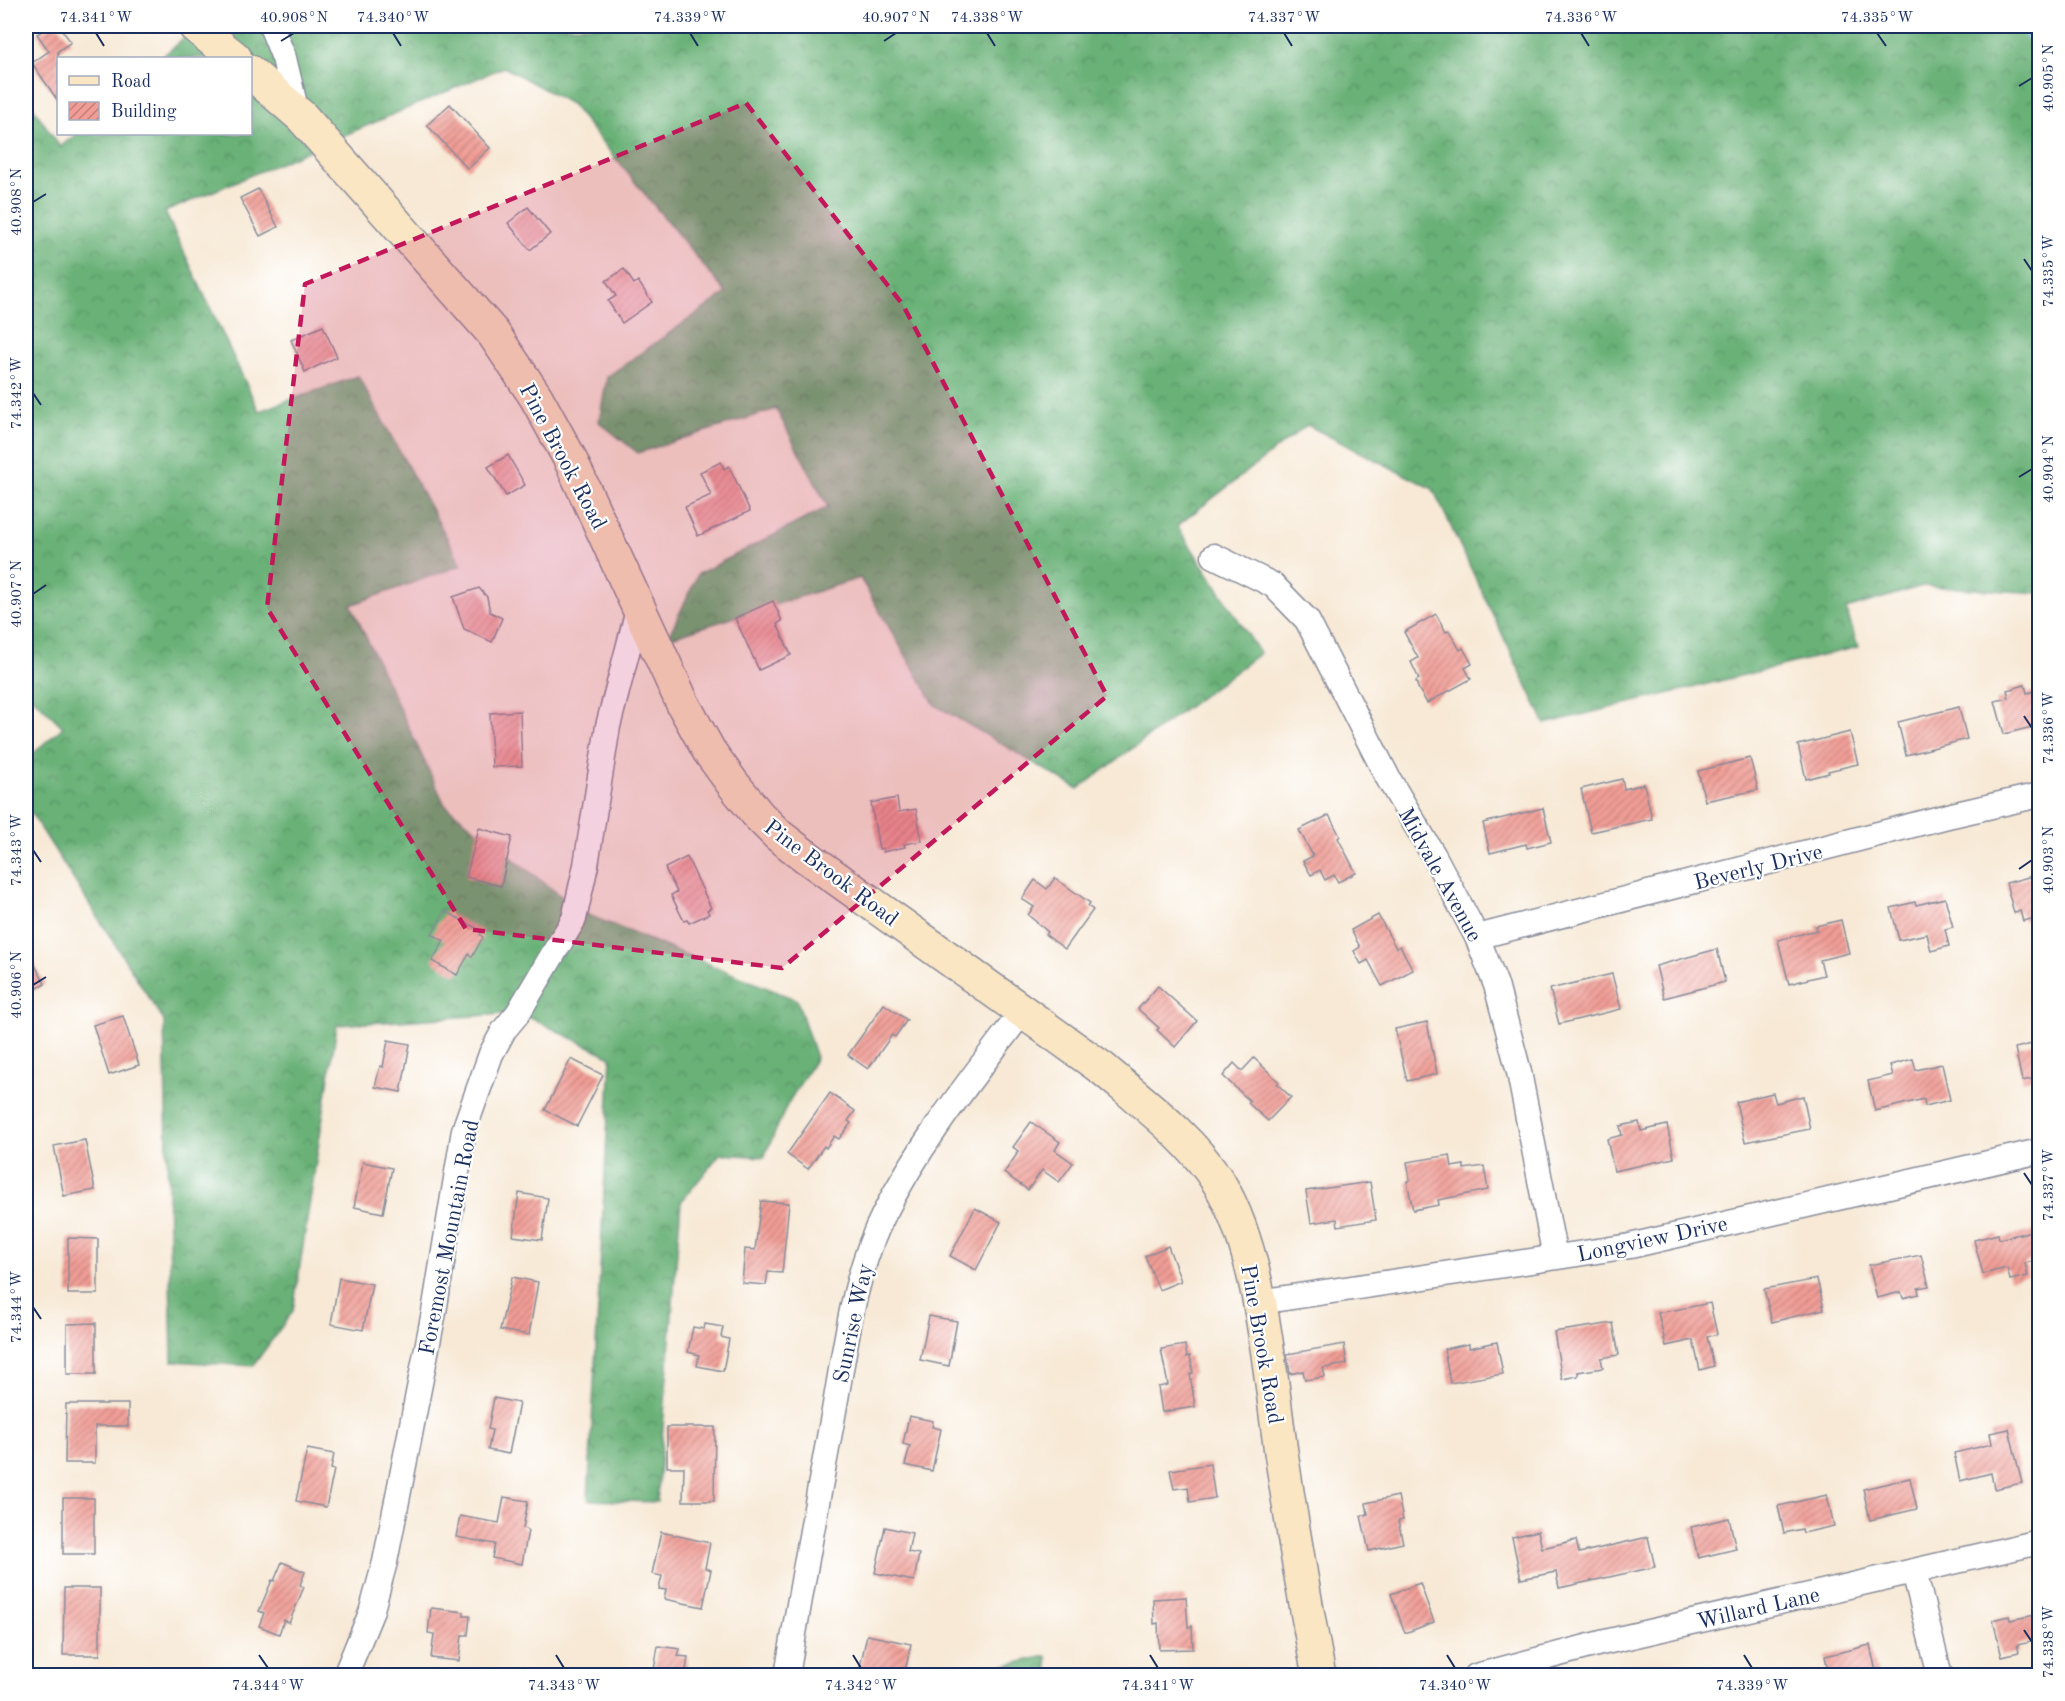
<svg xmlns="http://www.w3.org/2000/svg" width="2065" height="1701" font-family="'Old Standard TT',serif">
	<style>
		.forest { fill: url(#forest-crowns); stroke: #42706a; stroke-width: 1.5 }
		.lines { fill: none; stroke-linecap: round; stroke-linejoin: round }
		.river { stroke: #82baf2; stroke-width: 36 }
		.building { fill: url(#building-hatch) }
		.street-casing { stroke: #898c9a; stroke-width: 27 }
		.secondary-casing { stroke: #898c9a; stroke-width: 36 }
		.street { stroke: #fff; stroke-width: 24 }
		.secondary { stroke: #fbe6c4; stroke-width: 33 }
		.marked { fill: #c2185b; fill-opacity: 0.2; stroke: #c2185b; stroke-width: 4.5; stroke-dasharray: 12 8; stroke-linejoin: round }
		.ticks { fill: none; stroke: #1b2f5e; stroke-width: 2 }
		.labels { text-anchor: middle; stroke-width: 4.5; stroke-linejoin: round; paint-order: stroke }
		.street-label { font-size: 22px; fill: #1b2f5e; stroke: #fff }
		.neatline { fill: none; stroke: #1b2f5e; stroke-width: 2 }
		.ticks-label { font-size: 15px; text-anchor: middle; fill: #1b2f5e }
	</style>
	<defs>
		<pattern id="forest-crowns" width="20" height="18" patternUnits="userSpaceOnUse" patternTransform="scale(1.5)"><rect width="20" height="18" fill="#69b177"/><path d="M2 6a3 3 0 1 1 6 0M12 15a3 3 0 1 1 6 0" fill="none" stroke="#569065"/></pattern>
		<pattern id="building-hatch" width="6" height="6" patternUnits="userSpaceOnUse" patternTransform="scale(1.5)"><rect width="6" height="6" fill="#f19d95"/><path d="M-1 1l2-2M0 6l6-6M5 7l2-2" fill="none" stroke="#c2807d"/></pattern>
	</defs>
	<rect width="100%" height="100%" fill="#fff"/>
	<filter id="ink" filterUnits="userSpaceOnUse"><feTurbulence type="fractalNoise" baseFrequency=".0167" numOctaves="2"/><feDisplacementMap in="SourceGraphic" scale="12" xChannelSelector="R" yChannelSelector="G"/><feConvolveMatrix kernelMatrix="1 2 1 2 8 2 1 2 1" color-interpolation-filters="sRGB"/></filter>
	<filter id="wash" filterUnits="userSpaceOnUse"><feTurbulence type="fractalNoise" baseFrequency=".008" numOctaves="4" result="noise"/><feDisplacementMap in="SourceGraphic" scale="24" xChannelSelector="R" yChannelSelector="G"/><feGaussianBlur stdDeviation="1.35" result="paint"/><feColorMatrix in="noise" values="0 0 0 0 0 0 0 0 0 0 0 0 0 0 0 0 0 1.4 0 .05"/><feComposite in="paint" operator="in"/></filter>
	<g filter="url(#wash)">
		<rect width="100%" height="100%" fill="#f7e9d6"/>
		<g class="forest">
			<polygon points="181,26 2039,26 2039,593 1923,586 1846,609 1858,647 1545,724 1433,489 1307,425 1177,526 1260,653 1078,789 935,705 860,578 668,638 698,574 828,507 776,409 638,453 599,422 607,377 726,293 571,104 504,67 165,212 259,411 358,376 462,565 351,605 445,805 581,912 797,1000 816,1058 788,1103 764,1157 720,1154 681,1202 657,1502 588,1500 611,1057 520,1013 337,1025 293,1311 253,1366 172,1361 164,1021 26,805 26,760 63,727 26,691 26,97 60,147 76,134 250,134 250,58 161,58 188,34"/>
			<polygon points="1047,1656 1048,1675 961,1675"/>
		</g>
		<g class="lines">
			<polyline class="river" points="2039,26 2040,26"/>
		</g>
		<g id="blocks">
			<g class="building">
				<polygon points="50,26 59,26 71,42 58,51 58,101 32,63 49,51 37,34"/>
				<polygon points="450,104 490,148 468,169 427,125"/>
				<polygon points="258,189 278,227 260,236 240,198"/>
				<polygon points="528,207 550,234 530,250 508,223"/>
				<polygon points="624,269 634,284 638,281 652,302 622,323 608,301 616,296 606,281"/>
				<polygon points="323,326 337,357 305,372 291,340"/>
				<polygon points="508,455 525,485 506,496 488,467"/>
				<polygon points="721,462 724,469 729,466 750,511 698,536 685,507 711,495 700,472"/>
				<polygon points="479,588 487,597 490,612 502,618 492,642 464,629 453,597"/>
				<polygon points="773,601 782,621 777,624 791,655 759,670 735,618"/>
				<polygon points="1436,614 1446,632 1449,631 1460,650 1463,648 1472,664 1465,668 1471,679 1427,703 1418,688 1416,681 1419,679 1411,662 1418,658 1404,632"/>
				<polygon points="2025,685 2027,693 2040,690 2040,725 2004,734 1995,701 2009,698 2007,690"/>
				<polygon points="1959,707 1967,739 1906,755 1898,722"/>
				<polygon points="520,711 522,766 492,767 490,713"/>
				<polygon points="1850,732 1858,764 1828,771 1829,773 1806,779 1798,745"/>
				<polygon points="1750,758 1758,790 1705,801 1698,771"/>
				<polygon points="1622,779 1624,789 1644,784 1652,819 1591,832 1581,789"/>
				<polygon points="897,798 899,812 916,809 922,841 904,844 905,847 883,852 883,848 879,849 871,803"/>
				<polygon points="1543,808 1551,842 1527,848 1526,844 1490,853 1483,823"/>
				<polygon points="1329,815 1340,836 1338,838 1356,873 1338,882 1334,875 1325,880 1320,870 1311,875 1303,861 1313,856 1299,830"/>
				<polygon points="479,828 512,837 501,886 466,877"/>
				<polygon points="687,857 711,908 707,910 709,914 689,923 687,920 684,921 671,895 677,892 665,868"/>
				<polygon points="2040,874 2040,917 2023,921 2020,911 2014,913 2006,883"/>
				<polygon points="1055,878 1090,903 1088,906 1093,910 1065,949 1046,935 1048,932 1028,915 1034,907 1022,899 1035,880 1047,889"/>
				<polygon points="1945,898 1953,927 1945,929 1949,946 1931,951 1927,934 1899,940 1891,908 1915,902 1916,905"/>
				<polygon points="445,911 482,931 480,935 483,937 472,957 469,954 457,975 432,961 444,941 432,934"/>
				<polygon points="1378,915 1396,948 1400,946 1413,970 1382,986 1368,960 1361,964 1354,951 1360,947 1351,930"/>
				<polygon points="1841,920 1849,953 1820,960 1824,975 1789,984 1778,940 1817,930 1816,926"/>
				<polygon points="26,948 45,984 26,995"/>
				<polygon points="1717,949 1725,982 1664,998 1656,966"/>
				<polygon points="1612,974 1621,1009 1559,1024 1550,989"/>
				<polygon points="1158,986 1197,1021 1175,1047 1157,1030 1159,1028 1138,1009"/>
				<polygon points="884,1004 907,1020 895,1037 892,1035 868,1069 848,1055"/>
				<polygon points="123,1016 139,1065 109,1075 93,1025"/>
				<polygon points="1427,1022 1437,1074 1407,1081 1395,1029"/>
				<polygon points="388,1040 410,1044 401,1092 375,1087 380,1066 383,1067"/>
				<polygon points="2040,1042 2040,1077 2022,1081 2015,1048"/>
				<polygon points="1254,1058 1279,1082 1277,1084 1291,1097 1268,1121 1248,1103 1250,1101 1223,1076 1234,1063 1242,1071"/>
				<polygon points="571,1059 603,1075 577,1126 545,1110"/>
				<polygon points="1913,1059 1916,1070 1942,1064 1950,1100 1925,1106 1924,1099 1875,1111 1868,1081 1893,1075 1890,1065"/>
				<polygon points="830,1093 855,1111 848,1121 851,1123 839,1139 834,1136 826,1148 824,1146 808,1169 787,1154"/>
				<polygon points="1773,1093 1776,1103 1803,1096 1810,1129 1745,1142 1736,1102"/>
				<polygon points="1031,1122 1060,1142 1055,1150 1073,1163 1059,1182 1042,1170 1028,1190 1004,1173 1017,1154 1016,1153 1018,1151 1013,1147"/>
				<polygon points="1639,1122 1641,1131 1667,1125 1674,1158 1614,1171 1607,1139 1622,1135 1620,1126"/>
				<polygon points="85,1140 95,1190 64,1196 54,1146"/>
				<polygon points="1450,1155 1452,1167 1464,1165 1464,1169 1484,1166 1488,1190 1438,1200 1439,1205 1413,1210 1407,1181 1410,1180 1407,1162"/>
				<polygon points="363,1162 392,1168 383,1213 354,1207"/>
				<polygon points="1370,1182 1376,1220 1338,1226 1337,1219 1311,1223 1306,1191"/>
				<polygon points="519,1193 548,1198 542,1240 513,1236"/>
				<polygon points="761,1201 789,1203 782,1273 768,1272 766,1285 742,1283 745,1249 755,1250"/>
				<polygon points="975,1208 1001,1222 976,1270 950,1256"/>
				<polygon points="2040,1229 2040,1259 2025,1263 2028,1276 2010,1280 2007,1268 1983,1274 1974,1240 1998,1234 1999,1239"/>
				<polygon points="68,1238 98,1239 98,1294 68,1294"/>
				<polygon points="1168,1246 1181,1281 1159,1290 1145,1256"/>
				<polygon points="1921,1255 1929,1286 1918,1288 1919,1294 1903,1298 1901,1292 1877,1298 1869,1265"/>
				<polygon points="512,1277 538,1282 529,1335 500,1330"/>
				<polygon points="339,1278 372,1284 363,1330 331,1324"/>
				<polygon points="1817,1279 1824,1309 1772,1322 1764,1289"/>
				<polygon points="1710,1303 1717,1334 1707,1337 1714,1366 1700,1370 1693,1340 1666,1346 1658,1313"/>
				<polygon points="929,1316 957,1321 949,1366 920,1360"/>
				<polygon points="96,1323 96,1374 67,1374 67,1324"/>
				<polygon points="1613,1323 1619,1355 1601,1358 1603,1368 1578,1372 1578,1376 1562,1379 1554,1332"/>
				<polygon points="705,1324 723,1327 721,1337 729,1339 723,1371 697,1366 699,1355 688,1352 693,1327 704,1329"/>
				<polygon points="1497,1342 1503,1374 1450,1383 1444,1349 1469,1344 1469,1348"/>
				<polygon points="1344,1344 1347,1364 1323,1368 1325,1377 1305,1380 1303,1371 1290,1374 1287,1354"/>
				<polygon points="1185,1345 1187,1357 1190,1356 1193,1373 1190,1374 1195,1407 1162,1412 1158,1387 1168,1385 1161,1349"/>
				<polygon points="494,1398 519,1403 509,1454 488,1450 492,1430 488,1429"/>
				<polygon points="66,1404 128,1404 128,1426 95,1426 95,1463 65,1463"/>
				<polygon points="909,1416 933,1421 932,1427 941,1429 932,1471 905,1465 910,1446 903,1444"/>
				<polygon points="667,1427 715,1427 714,1501 683,1501 684,1467 667,1467"/>
				<polygon points="2009,1429 2022,1483 1994,1489 1991,1473 1960,1481 1954,1453 1992,1444 1990,1433"/>
				<polygon points="307,1449 334,1454 331,1469 334,1470 326,1507 296,1501"/>
				<polygon points="1210,1464 1215,1498 1190,1502 1188,1487 1174,1489 1170,1470"/>
				<polygon points="1910,1478 1917,1509 1870,1520 1863,1489"/>
				<polygon points="1827,1495 1834,1526 1803,1533 1802,1529 1784,1533 1778,1506"/>
				<polygon points="1398,1496 1403,1520 1398,1521 1403,1543 1369,1551 1361,1516 1368,1514 1366,1503"/>
				<polygon points="504,1497 528,1501 523,1528 528,1530 522,1564 492,1558 495,1544 456,1537 460,1516 499,1523"/>
				<rect x="63" y="1498" width="31" height="56"/>
				<polygon points="1729,1518 1736,1549 1698,1558 1691,1527"/>
				<polygon points="885,1527 912,1533 908,1552 919,1554 914,1581 875,1573"/>
				<polygon points="1538,1531 1542,1548 1576,1540 1579,1553 1648,1537 1655,1567 1559,1588 1556,1572 1521,1579 1512,1537"/>
				<polygon points="661,1532 710,1543 705,1568 711,1570 703,1607 664,1599 666,1590 659,1589 662,1576 652,1574"/>
				<polygon points="282,1562 305,1572 300,1585 304,1587 289,1623 284,1620 279,1634 259,1626 264,1613 259,1611 272,1580 274,1581"/>
				<polygon points="1420,1583 1434,1622 1405,1633 1391,1594"/>
				<polygon points="64,1588 100,1588 100,1655 63,1655"/>
				<polygon points="1186,1597 1188,1627 1192,1626 1193,1649 1159,1650 1158,1623 1154,1624 1153,1599"/>
				<polygon points="431,1608 464,1612 464,1616 470,1616 468,1635 462,1635 459,1661 431,1658 434,1634 428,1633"/>
				<polygon points="2040,1614 2040,1640 2017,1645 2019,1652 2002,1656 1993,1620 2010,1616 2011,1620"/>
				<polygon points="867,1635 911,1644 904,1676 858,1676"/>
				<polygon points="1870,1645 1877,1676 1829,1676 1825,1656"/>
				<polygon points="658,1646 680,1649 678,1656 688,1657 685,1676 653,1676"/>
			</g>
		</g>
	</g>
	<g filter="url(#ink)">
		<use href="#blocks" fill-opacity="0" stroke="#898c9a" stroke-width="1.5"/>
		<g class="lines">
			<g class="street-casing">
				<g id="street">
					<polyline points="271,26 284,58 297,113"/>
					<polyline points="1214,556 1273,585 1307,620 1388,778 1434,856 1477,937 1496,985 1519,1072 1555,1257"/>
					<polyline points="1477,937 1952,815 2040,795"/>
					<polyline points="1259,1302 1630,1246 2040,1151"/>
					<polyline points="1914,1571 1940,1676"/>
					<polyline points="345,1676 371,1613 385,1562 434,1312 464,1130 491,1054 504,1030 518,1013 574,919 586,865 608,726 639,606"/>
					<path d="M787,1676c14,-87 30,-174 46,-260 12,-65 20,-142 51,-202 37,-73 89,-137 138,-202"/>
					<polyline points="1476,1676 1601,1643 2040,1542"/>
				</g>
			</g>
			<g class="secondary-casing">
				<g id="secondary">
					<polyline points="195,26 235,58"/>
					<path d="M250,72l52,45 191,216 43,64 33,60 114,247 26,47 24,33 26,32 19,19 26,20 299,214c40,34 88,69 116,114 43,71 50,187 62,269 11,75 24,149 38,224"/>
				</g>
			</g>
			<use href="#street" class="street"/>
			<use href="#secondary" class="secondary"/>
		</g>
	</g>
	<path class="marked" d="M746,103l157,202 204,391 -325,272 -316,-39 -199,-321 38,-324z"/>
	<path class="ticks" d="M96,33l8,13M393,33l8,13M690,33l8,13M987,33l8,13M1284,33l8,13M1581,33l8,13M1877,33l9,13M281,41l13,-8M884,41l12,-8M2019,86l13,-8M33,202l13,-8M2024,259l8,12M33,393l8,12M2019,477l13,-8M33,594l13,-9M2024,716l8,12M33,850l8,12M2019,869l13,-9M33,985l13,-8M2024,1173l8,12M33,1307l8,12M2024,1630l8,12M259,1655l9,13M556,1655l8,13M853,1655l8,13M1150,1655l8,13M1447,1655l8,13M1744,1655l8,13"/>
	<g class="labels">
		<g class="street-label">
			<text transform="translate(564 456) rotate(62)" y="8">Pine Brook Road</text>
			<text transform="translate(1758 866) rotate(-14)" y="8">Beverly Drive</text>
			<text transform="translate(832 872) rotate(37)" y="8">Pine Brook Road</text>
			<text transform="translate(1441 874) rotate(61)" y="8">Midvale Avenue</text>
			<text transform="translate(448 1237) rotate(-79)" y="8">Foremost Mountain Road</text>
			<text transform="translate(1652 1238) rotate(-12)" y="8">Longview Drive</text>
			<text transform="translate(852 1323) rotate(-78)" y="8">Sunrise Way</text>
			<text transform="translate(1263 1344) rotate(80)" y="8">Pine Brook Road</text>
			<text transform="translate(1758 1607) rotate(-13)" y="8">Willard Lane</text>
		</g>
	</g>
	<rect width="2065" height="1701" fill="none" stroke="#fff" stroke-width="66"/>
	<rect x="57" y="57" width="195" height="78" fill="#ffffff" stroke="#a4acbf" stroke-width="1.5"/>
	<rect x="69" y="76" width="30" height="9" fill="#fbe6c4" stroke="#a4acbf" stroke-width="1.5"/>
	<text x="111" y="87" font-size="18" fill="#1b2f5e">Road</text>
	<rect x="69" y="102" width="30" height="18" fill="url(#building-hatch)" stroke="#a4acbf" stroke-width="1.5"/>
	<text x="111" y="117" font-size="18" fill="#1b2f5e">Building</text>
	<rect x="33" y="33" width="1999" height="1635" class="neatline"/>
	<g class="ticks-label">
		<text x="96" y="22">74.341°W</text>
		<text x="294" y="22">40.908°N</text>
		<text x="393" y="22">74.340°W</text>
		<text x="690" y="22">74.339°W</text>
		<text x="896" y="22">40.907°N</text>
		<text x="987" y="22">74.338°W</text>
		<text x="1284" y="22">74.337°W</text>
		<text x="1581" y="22">74.336°W</text>
		<text x="1877" y="22">74.335°W</text>
		<text transform="translate(2048 78) rotate(-90)" y="5">40.905°N</text>
		<text transform="translate(16 202) rotate(-90)" y="5">40.908°N</text>
		<text transform="translate(2048 271) rotate(-90)" y="5">74.335°W</text>
		<text transform="translate(16 393) rotate(-90)" y="5">74.342°W</text>
		<text transform="translate(2048 469) rotate(-90)" y="5">40.904°N</text>
		<text transform="translate(16 594) rotate(-90)" y="5">40.907°N</text>
		<text transform="translate(2048 728) rotate(-90)" y="5">74.336°W</text>
		<text transform="translate(16 850) rotate(-90)" y="5">74.343°W</text>
		<text transform="translate(2048 860) rotate(-90)" y="5">40.903°N</text>
		<text transform="translate(16 985) rotate(-90)" y="5">40.906°N</text>
		<text transform="translate(2048 1185) rotate(-90)" y="5">74.337°W</text>
		<text transform="translate(16 1307) rotate(-90)" y="5">74.344°W</text>
		<text transform="translate(2048 1642) rotate(-90)" y="5">74.338°W</text>
		<text x="268" y="1690">74.344°W</text>
		<text x="564" y="1690">74.343°W</text>
		<text x="861" y="1690">74.342°W</text>
		<text x="1158" y="1690">74.341°W</text>
		<text x="1455" y="1690">74.340°W</text>
		<text x="1752" y="1690">74.339°W</text>
	</g>
</svg>
